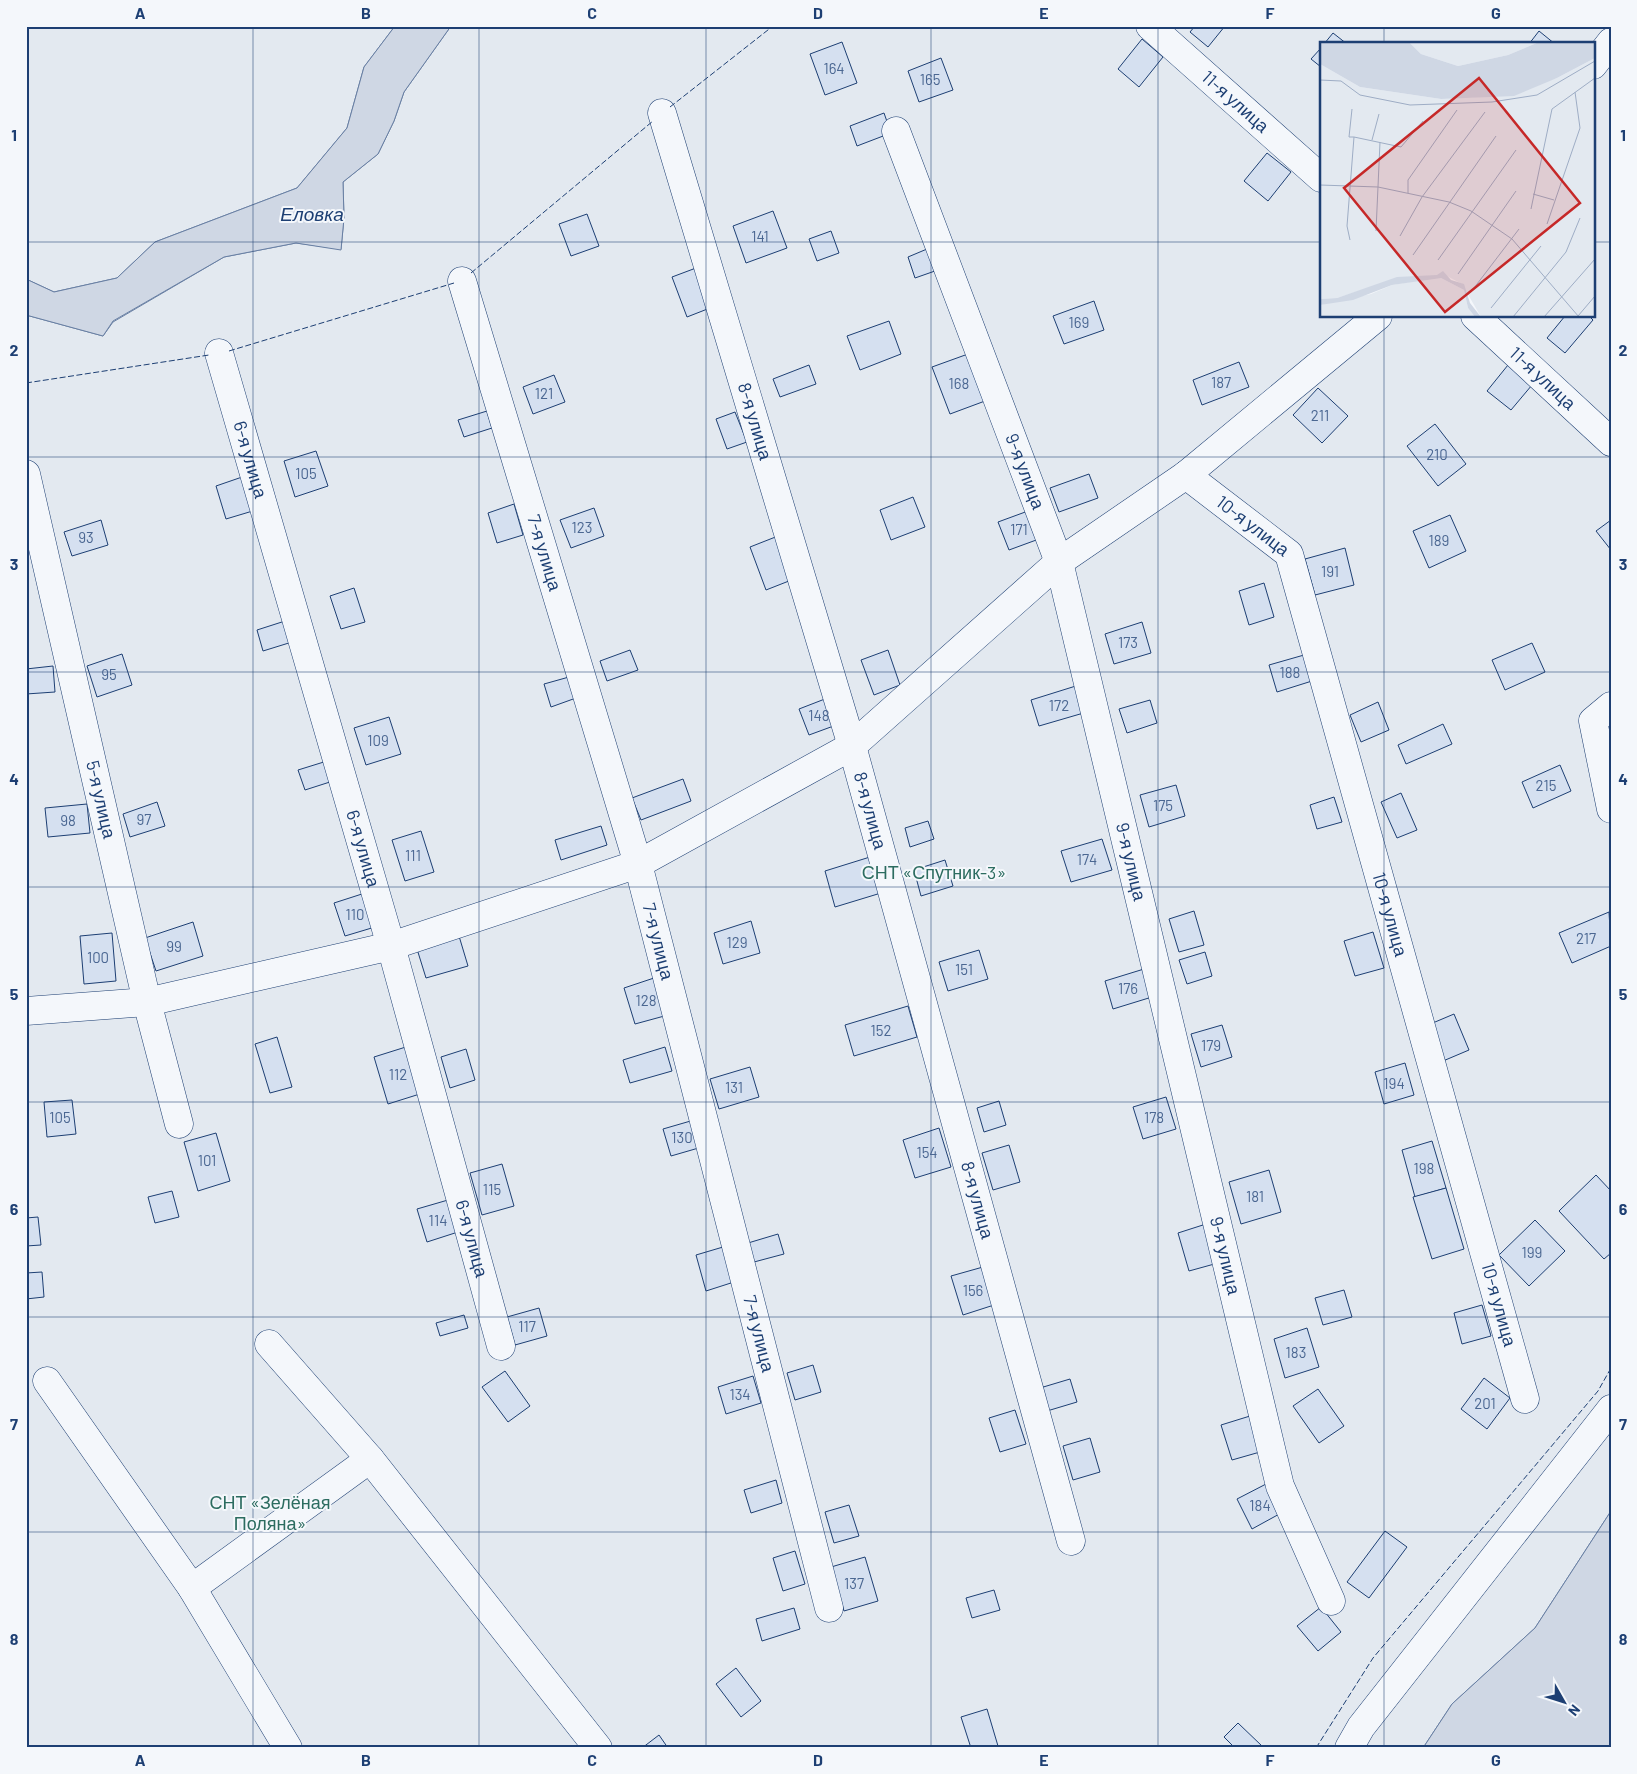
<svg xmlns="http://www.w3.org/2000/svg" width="1637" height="1774" font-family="Barlow,sans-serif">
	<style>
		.green { fill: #e3e9f0; stroke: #687fa3; fill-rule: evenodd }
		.water { fill: #cfd7e4; stroke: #687fa3 }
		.building { fill: #d5e0f0; stroke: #1d3f73 }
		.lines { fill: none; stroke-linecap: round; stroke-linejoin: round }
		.street-casing { stroke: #1d3f73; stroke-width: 29 }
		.street { stroke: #f4f7fb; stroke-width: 28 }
		.fence { stroke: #1d3f73; stroke-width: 1; stroke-dasharray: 6 2.5; stroke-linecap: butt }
		.grid { fill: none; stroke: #1d3f73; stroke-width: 1; stroke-opacity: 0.55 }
		.labels { text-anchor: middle; stroke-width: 4; stroke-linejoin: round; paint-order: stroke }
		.number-label { font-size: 15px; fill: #4b6792 }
		.street-label { font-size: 18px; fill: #1d3f73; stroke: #f4f7fb }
		.park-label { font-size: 18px; fill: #2c6c60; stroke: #f4f7fb }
		.water-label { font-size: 19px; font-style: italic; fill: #1d3f73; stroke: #f4f7fb }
		.inset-road { fill: none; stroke: #9eadc5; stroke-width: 1 }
		.view { fill: #c62828; fill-opacity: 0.15; stroke: #c62828; stroke-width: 2.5 }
		.inset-edge { fill: none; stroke: #1d3f73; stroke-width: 2.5 }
		.neatline { fill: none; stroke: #1d3f73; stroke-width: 2 }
		.grid-label { font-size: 16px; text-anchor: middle; font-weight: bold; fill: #1d3f73 }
	</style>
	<rect width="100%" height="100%" fill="#f4f7fb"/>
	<g class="green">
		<polygon points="26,26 395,26 364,67 347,128 297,188 155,242 117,278 54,292 26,279"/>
		<path d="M451,26h1160v1485l-76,117 -83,76 -29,44h-1397v-1433l77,21 10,-14 111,-65 72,-14 45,6 3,-31 -1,-36 35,-28 16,-33 10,-29zM1321,44h272v272h-272z"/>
	</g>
	<g class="water">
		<polygon points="395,26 451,26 404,92 394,121 378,154 343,182 344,218 341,250 296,243 224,257 113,321 103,336 26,315 26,279 54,292 117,278 155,242 297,188 347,128 364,67"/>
		<polygon points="1611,1511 1611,1748 1423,1748 1452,1704 1535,1628"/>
	</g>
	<g class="building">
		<polygon points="1195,26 1225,26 1208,47 1190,32"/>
		<polygon points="1539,31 1555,44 1529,44"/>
		<polygon points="1333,33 1347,44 1324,44"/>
		<polygon points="1142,39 1163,57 1139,87 1118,69"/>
		<polygon points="842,42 857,83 825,95 810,54"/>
		<polygon points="1321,48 1321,67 1311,59"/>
		<polygon points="941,58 953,90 919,102 908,71"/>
		<polygon points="884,113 891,133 857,146 850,126"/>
		<polygon points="1267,153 1291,172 1268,201 1244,181"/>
		<polygon points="773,211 787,248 746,263 733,226"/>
		<polygon points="587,214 599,246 571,256 559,224"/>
		<polygon points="831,231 839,253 817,261 809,239"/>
		<polygon points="927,249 935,271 915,278 908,257"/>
		<polygon points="696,268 710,308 687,317 672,277"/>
		<polygon points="1094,301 1104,330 1064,344 1053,316"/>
		<polygon points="1565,316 1589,316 1593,320 1565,353 1547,338"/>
		<polygon points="889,321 901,354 860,370 847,336"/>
		<polygon points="968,354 985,401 950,414 932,367"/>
		<polygon points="1239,362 1249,387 1202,405 1193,380"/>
		<polygon points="809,365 816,384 780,397 773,379"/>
		<polygon points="1508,365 1532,385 1511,410 1487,391"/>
		<polygon points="554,375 565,402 533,414 523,387"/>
		<polygon points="1318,388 1348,416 1322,443 1293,415"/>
		<polygon points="487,411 492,428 464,437 458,420"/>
		<polygon points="735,412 747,442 727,449 716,419"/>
		<polygon points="1435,424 1466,464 1438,486 1407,446"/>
		<polygon points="316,451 328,486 295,497 284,461"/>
		<polygon points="1089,474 1098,498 1059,512 1050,488"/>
		<polygon points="245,476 256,510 226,519 216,486"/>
		<polygon points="913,497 925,527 891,540 880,510"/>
		<polygon points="514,504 523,535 497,543 488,513"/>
		<polygon points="594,508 604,536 571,548 560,520"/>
		<polygon points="1028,511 1039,539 1009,550 998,522"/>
		<polygon points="1450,515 1466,551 1429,568 1413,531"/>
		<polygon points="101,520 108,545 72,556 64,532"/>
		<polygon points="1611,520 1611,550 1596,531"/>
		<polygon points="778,536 794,579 766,590 750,547"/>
		<polygon points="1345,548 1354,585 1315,595 1305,559"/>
		<polygon points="1264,583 1274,617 1249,625 1239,591"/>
		<polygon points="354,588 365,622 341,629 330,596"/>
		<polygon points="285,621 292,642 263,651 257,630"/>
		<polygon points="1142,622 1151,653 1114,664 1105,634"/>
		<polygon points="1532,643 1545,672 1505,690 1492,660"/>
		<polygon points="630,650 638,670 607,681 600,661"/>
		<polygon points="888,650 900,685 874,695 861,660"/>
		<polygon points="122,654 132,685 97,697 87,666"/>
		<polygon points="1304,655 1312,681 1277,692 1269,665"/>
		<polygon points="53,666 55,692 26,694 26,669"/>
		<polygon points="569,677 576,698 551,707 544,684"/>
		<polygon points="1079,685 1087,712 1039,726 1031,700"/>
		<polygon points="830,697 839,724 809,735 799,709"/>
		<polygon points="1150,700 1157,723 1127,733 1119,709"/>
		<polygon points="1378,702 1389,730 1361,742 1350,715"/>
		<polygon points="389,717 401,754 366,765 354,728"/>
		<polygon points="1443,724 1452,744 1406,764 1398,745"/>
		<polygon points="327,761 333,781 305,790 298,770"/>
		<polygon points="1560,765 1571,791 1533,808 1522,782"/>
		<polygon points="683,779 691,801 641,820 632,798"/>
		<polygon points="1176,785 1185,816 1149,827 1140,795"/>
		<polygon points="1401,793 1417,830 1397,838 1381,802"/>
		<polygon points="1334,797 1342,822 1317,829 1310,805"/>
		<polygon points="157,802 165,826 130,837 123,814"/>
		<polygon points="87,804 90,833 48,837 45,808"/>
		<polygon points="928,821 934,839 910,847 905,828"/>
		<polygon points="601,826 607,845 561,860 555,840"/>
		<polygon points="421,831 434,872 405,881 392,840"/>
		<polygon points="1102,839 1112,870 1071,882 1061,851"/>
		<polygon points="870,857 881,893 835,907 825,871"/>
		<polygon points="945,860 953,886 921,896 914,870"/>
		<polygon points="365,893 375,927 345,936 334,903"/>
		<polygon points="1194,911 1204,945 1179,952 1169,919"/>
		<polygon points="1609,912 1611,946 1572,963 1559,933"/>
		<polygon points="751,921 760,953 723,964 714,933"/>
		<polygon points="193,922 203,956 156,971 145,938"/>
		<polygon points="1373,932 1384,968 1355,976 1344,941"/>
		<polygon points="112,933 116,981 84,984 80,936"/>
		<polygon points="459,936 468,966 426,978 417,949"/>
		<polygon points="979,950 988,979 948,991 939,962"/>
		<polygon points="1205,952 1212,976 1187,984 1179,960"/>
		<polygon points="1144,969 1152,997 1113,1009 1105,981"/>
		<polygon points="657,977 668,1015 635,1024 624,988"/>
		<polygon points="908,1006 917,1037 854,1056 845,1025"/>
		<polygon points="1454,1014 1469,1050 1443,1061 1428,1025"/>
		<polygon points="1222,1025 1232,1057 1201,1067 1191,1034"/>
		<polygon points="277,1037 292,1087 270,1093 255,1044"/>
		<polygon points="409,1046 423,1093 388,1104 374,1057"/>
		<polygon points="665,1047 672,1071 630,1083 623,1060"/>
		<polygon points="466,1049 475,1080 450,1088 441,1057"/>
		<polygon points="1405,1063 1414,1095 1384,1104 1375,1072"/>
		<polygon points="750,1067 759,1097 719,1109 710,1079"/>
		<polygon points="1166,1097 1176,1129 1143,1139 1133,1107"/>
		<polygon points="72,1100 76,1134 47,1137 44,1102"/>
		<polygon points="999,1101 1006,1125 984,1132 977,1108"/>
		<polygon points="694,1120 702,1147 671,1156 663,1129"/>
		<polygon points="939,1128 951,1167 915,1178 903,1140"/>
		<polygon points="216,1133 230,1181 198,1191 184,1142"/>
		<polygon points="1432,1141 1446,1188 1415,1197 1402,1150"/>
		<polygon points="1009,1145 1020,1182 993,1190 982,1153"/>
		<polygon points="502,1164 514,1206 482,1215 470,1173"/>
		<polygon points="1269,1170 1281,1212 1241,1224 1229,1182"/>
		<polygon points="1596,1175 1611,1191 1611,1253 1604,1259 1559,1211"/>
		<polygon points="1446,1188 1464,1249 1432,1259 1413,1197"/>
		<polygon points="172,1191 179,1217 155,1223 148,1197"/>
		<polygon points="448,1200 458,1232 427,1242 417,1209"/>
		<polygon points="38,1217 41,1245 26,1246 26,1218"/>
		<polygon points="1535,1220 1565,1251 1529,1286 1499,1255"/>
		<polygon points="1206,1224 1218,1263 1189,1271 1178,1233"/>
		<polygon points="778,1234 784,1254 754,1262 748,1243"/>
		<polygon points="723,1247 734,1282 706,1291 696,1255"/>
		<polygon points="983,1267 994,1305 963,1315 951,1276"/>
		<polygon points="42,1272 44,1297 26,1299 26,1273"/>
		<polygon points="1344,1290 1352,1317 1323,1325 1315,1298"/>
		<polygon points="1482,1305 1491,1336 1462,1344 1454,1313"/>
		<polygon points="539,1308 547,1336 515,1345 507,1317"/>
		<polygon points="464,1315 468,1328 440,1336 436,1323"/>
		<polygon points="1307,1328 1319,1367 1285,1378 1274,1339"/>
		<polygon points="813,1365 821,1392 795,1400 787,1373"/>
		<polygon points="505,1371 530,1406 508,1422 482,1387"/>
		<polygon points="753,1376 761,1403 726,1414 718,1387"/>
		<polygon points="1484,1378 1510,1398 1487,1429 1461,1409"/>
		<polygon points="1070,1379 1077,1402 1047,1411 1040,1388"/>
		<polygon points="1318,1389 1344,1426 1319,1443 1293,1406"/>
		<polygon points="1015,1410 1026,1444 1000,1452 989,1418"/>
		<polygon points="1250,1416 1260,1452 1232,1460 1221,1425"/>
		<polygon points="1090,1438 1100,1472 1073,1480 1063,1446"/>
		<polygon points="776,1480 782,1503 751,1513 744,1490"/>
		<polygon points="1268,1483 1283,1512 1252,1529 1237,1499"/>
		<polygon points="849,1505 859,1536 834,1543 825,1512"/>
		<polygon points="1385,1531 1407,1547 1369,1598 1347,1582"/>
		<polygon points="795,1551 805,1584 783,1591 773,1558"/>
		<polygon points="865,1557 878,1601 844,1611 831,1567"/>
		<polygon points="994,1590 1000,1610 972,1618 966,1598"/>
		<polygon points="1321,1607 1341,1632 1318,1651 1297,1626"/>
		<polygon points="794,1608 800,1629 762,1641 756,1619"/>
		<polygon points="736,1668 761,1701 741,1717 716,1684"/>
		<polygon points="987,1709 998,1746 971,1748 961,1717"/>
		<polygon points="1238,1723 1262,1746 1261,1748 1235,1748 1224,1737"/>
		<polygon points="659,1735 668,1748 642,1748"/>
	</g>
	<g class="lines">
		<g class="street-casing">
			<g id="street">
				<path id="s1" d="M1150,26l171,152"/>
				<polyline points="1593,65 1611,42"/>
				<path id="s2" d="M662,113l190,633 219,795"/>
				<path id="s3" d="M896,131l163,431 221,924 51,115"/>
				<path id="s4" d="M462,281l176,583 191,744"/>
				<path id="s5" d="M1475,316l136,126"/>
				<path id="s6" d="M219,353l172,593 110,400"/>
				<path id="s7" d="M26,474l121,528 32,122"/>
				<path id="s8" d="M1186,475l103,79 236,845"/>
				<polyline points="1611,706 1593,721 1611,809"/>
				<polyline points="26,1011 147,1002 391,946 638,864 852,746 1059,562 1186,475 1378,316"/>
				<polyline points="269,1344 370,1459 598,1748"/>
				<polyline points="47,1381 192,1588 288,1748"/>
				<polyline points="192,1588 370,1459"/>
				<polyline points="1349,1748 1361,1727 1611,1409"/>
			</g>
		</g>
		<use href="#street" class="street"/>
		<g class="fence">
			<polyline points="670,107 773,26"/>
			<polyline points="471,273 653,121"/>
			<polyline points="229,351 454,283"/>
			<polyline points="26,383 209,355"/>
			<polyline points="1316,1748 1373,1658 1598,1391 1611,1368"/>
		</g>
	</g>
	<path class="grid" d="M253,26v1722M479,26v1722M706,26v1722M931,26v1722M1158,26v1722M1384,26v18M26,242h1295M1593,242h18M1384,316v1432M26,457h1585M26,672h1585M26,887h1585M26,1102h1585M26,1317h1585M26,1532h1585"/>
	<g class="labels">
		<g class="number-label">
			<text x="834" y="74">164</text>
			<text x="930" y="85">165</text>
			<text x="760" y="242">141</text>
			<text x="1079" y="328">169</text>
			<text x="1221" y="388">187</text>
			<text x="959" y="389">168</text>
			<text x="544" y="399">121</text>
			<text x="1320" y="421">211</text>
			<text x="1437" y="460">210</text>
			<text x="306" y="479">105</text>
			<text x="582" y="533">123</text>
			<text x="1019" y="535">171</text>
			<text x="86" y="543">93</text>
			<text x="1439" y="546">189</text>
			<text x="1330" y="577">191</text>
			<text x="1128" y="648">173</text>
			<text x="1290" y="678">188</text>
			<text x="109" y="680">95</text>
			<text x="1059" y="711">172</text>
			<text x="819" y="721">148</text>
			<text x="378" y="746">109</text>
			<text x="1546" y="791">215</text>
			<text x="1163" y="811">175</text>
			<text x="144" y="825">97</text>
			<text x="68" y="826">98</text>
			<text x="413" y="861">111</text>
			<text x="1087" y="865">174</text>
			<text x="355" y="920">110</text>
			<text x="1586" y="944">217</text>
			<text x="737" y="948">129</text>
			<text x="174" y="952">99</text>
			<text x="98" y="963">100</text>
			<text x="964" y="975">151</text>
			<text x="1128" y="994">176</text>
			<text x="646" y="1006">128</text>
			<text x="881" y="1036">152</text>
			<text x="1211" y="1051">179</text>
			<text x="398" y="1080">112</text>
			<text x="1394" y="1089">194</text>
			<text x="734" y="1093">131</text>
			<text x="60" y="1123">105</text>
			<text x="1154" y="1123">178</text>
			<text x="682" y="1143">130</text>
			<text x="927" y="1158">154</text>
			<text x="207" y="1166">101</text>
			<text x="1424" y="1174">198</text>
			<text x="492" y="1195">115</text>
			<text x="1255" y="1202">181</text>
			<text x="438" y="1226">114</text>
			<text x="1532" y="1258">199</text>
			<text x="973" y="1296">156</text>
			<text x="527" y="1332">117</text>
			<text x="1296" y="1358">183</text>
			<text x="740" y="1400">134</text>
			<text x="1485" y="1409">201</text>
			<text x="1260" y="1511">184</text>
			<text x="854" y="1589">137</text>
		</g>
		<g class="street-label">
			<text dy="6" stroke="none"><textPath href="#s1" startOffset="114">11-я улица</textPath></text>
			<text dy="6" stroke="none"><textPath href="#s5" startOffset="92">11-я улица</textPath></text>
			<text dy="6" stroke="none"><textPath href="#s2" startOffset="322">8-я улица</textPath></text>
			<text dy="6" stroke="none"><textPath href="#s6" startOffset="111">6-я улица</textPath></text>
			<text dy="6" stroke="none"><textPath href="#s3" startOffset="364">9-я улица</textPath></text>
			<text dy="6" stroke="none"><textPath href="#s8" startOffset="84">10-я улица</textPath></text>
			<text dy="6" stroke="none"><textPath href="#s4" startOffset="284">7-я улица</textPath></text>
			<text dy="6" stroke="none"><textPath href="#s7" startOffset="334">5-я улица</textPath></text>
			<text dy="6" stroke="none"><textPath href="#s2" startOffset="728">8-я улица</textPath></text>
			<text dy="6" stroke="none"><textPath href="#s6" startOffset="516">6-я улица</textPath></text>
			<text dy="6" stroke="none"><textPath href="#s3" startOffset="769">9-я улица</textPath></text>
			<text dy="6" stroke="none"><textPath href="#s8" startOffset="504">10-я улица</textPath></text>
			<text dy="6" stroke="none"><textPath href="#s4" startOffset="689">7-я улица</textPath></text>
			<text dy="6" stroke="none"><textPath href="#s2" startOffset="1132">8-я улица</textPath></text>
			<text dy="6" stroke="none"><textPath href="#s6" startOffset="921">6-я улица</textPath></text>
			<text dy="6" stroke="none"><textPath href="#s3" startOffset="1174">9-я улица</textPath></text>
			<text dy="6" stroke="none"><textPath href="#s8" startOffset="909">10-я улица</textPath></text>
			<text dy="6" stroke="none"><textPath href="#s4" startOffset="1094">7-я улица</textPath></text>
		</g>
		<g class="park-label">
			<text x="934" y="879">СНТ «Спутник-3»</text>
			<text x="270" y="1509">СНТ «Зелёная<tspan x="270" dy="21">Поляна»</tspan></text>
		</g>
		<g class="water-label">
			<text x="312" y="221">Еловка</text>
		</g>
	</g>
	<g transform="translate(1320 42)">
		<rect width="275" height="275" fill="#f4f7fb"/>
		<path d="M89,0h130l-31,13 -50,11 -37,-12zM275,16v259h-114l-19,-33 -17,-9 -50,4 -58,19 -17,1v-235l40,23 81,12 58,-3 58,-18zM113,236h8l23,12 4,18 7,9h-155v-12l51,-11 21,-9z" fill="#e3e9f0"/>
		<path d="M0,0h89l12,12 37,12 50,-11 31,-13h56v16l-38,20 -43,18 -73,3 -81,-12 -40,-23zM123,229l8,9 13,4 6,19 11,14h-6l-7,-9 -4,-18 -23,-12 -49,7 -39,15 -33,5v-6l17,-1 60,-21 40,-2z" fill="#cfd7e4"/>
		<path class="inset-road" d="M0,38l21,1 19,14 50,10 82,-3 45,-7 58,-34M34,95l47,10 22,-26M52,98l7,-26M0,140v66M0,143l58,2 71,15 22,9 41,28 67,78M88,151v-13l49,-70M213,152l21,6M211,167l21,-100 43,-31M227,182l33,-96 -5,-36M56,189l4,-89M80,194l22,-39 63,-85M30,198l-3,-14 7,-89h-5l3,-28M93,213l83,-119M118,218l78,-110M138,232l58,-83M154,246l45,-59M171,266l50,-62M258,274l17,-20M193,275l53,-65 14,-34M224,275l51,-58"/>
		<path class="view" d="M159,36l101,125 -135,109 -101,-124z"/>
		<rect width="275" height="275" class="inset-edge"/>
	</g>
	<rect width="1637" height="1774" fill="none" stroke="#f4f7fb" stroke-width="55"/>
	<g transform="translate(1564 1702) rotate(129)" stroke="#f4f7fb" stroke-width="4" paint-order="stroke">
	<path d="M0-4L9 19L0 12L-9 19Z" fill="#1d3f73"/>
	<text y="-8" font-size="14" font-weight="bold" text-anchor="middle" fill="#1d3f73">N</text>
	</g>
	<rect x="28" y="28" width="1582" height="1718" class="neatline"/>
	<g class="grid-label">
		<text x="140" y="19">A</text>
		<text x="366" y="19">B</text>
		<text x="592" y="19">C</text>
		<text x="818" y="19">D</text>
		<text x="1044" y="19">E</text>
		<text x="1270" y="19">F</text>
		<text x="1496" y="19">G</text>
		<text x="14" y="141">1</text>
		<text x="1623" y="141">1</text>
		<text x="14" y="356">2</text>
		<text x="1623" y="356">2</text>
		<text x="14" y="570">3</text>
		<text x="1623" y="570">3</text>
		<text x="14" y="785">4</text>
		<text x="1623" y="785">4</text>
		<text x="14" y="1000">5</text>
		<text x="1623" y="1000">5</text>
		<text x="14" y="1215">6</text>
		<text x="1623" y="1215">6</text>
		<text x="14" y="1430">7</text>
		<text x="1623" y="1430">7</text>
		<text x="14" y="1645">8</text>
		<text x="1623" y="1645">8</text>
		<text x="140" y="1766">A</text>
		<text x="366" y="1766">B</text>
		<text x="592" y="1766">C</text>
		<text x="818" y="1766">D</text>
		<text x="1044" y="1766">E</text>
		<text x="1270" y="1766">F</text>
		<text x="1496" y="1766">G</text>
	</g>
</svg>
